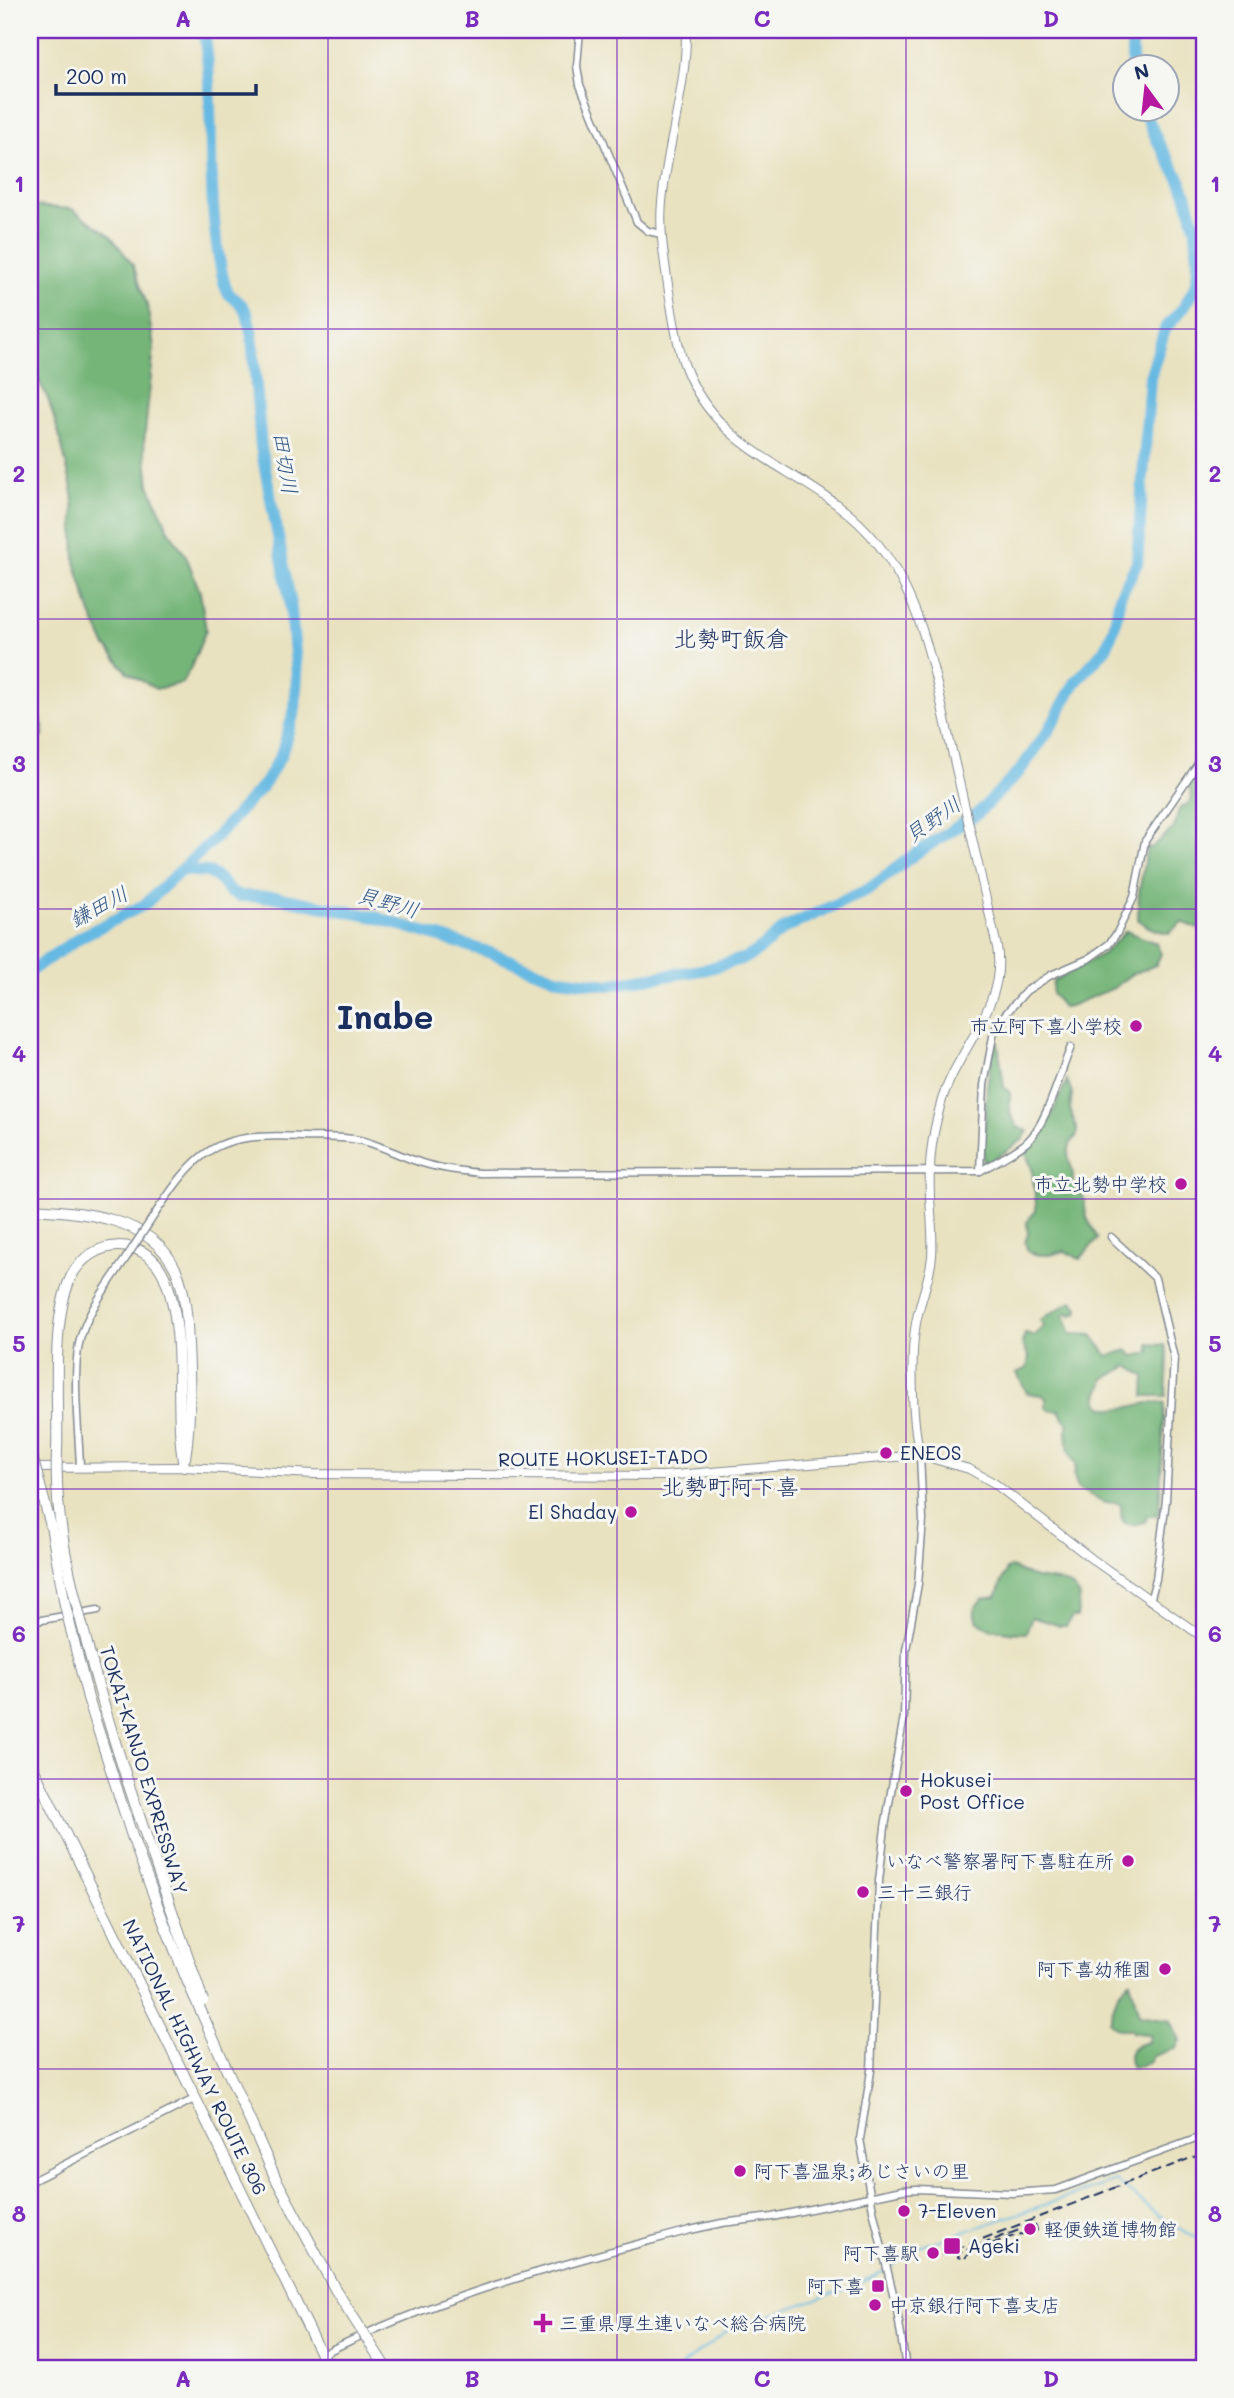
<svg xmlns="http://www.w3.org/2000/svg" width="1234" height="2398" font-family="Mali,'Klee One',sans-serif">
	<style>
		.forest { fill: #74b578; stroke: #48726b; stroke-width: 2 }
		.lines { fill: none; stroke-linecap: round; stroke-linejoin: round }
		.stream { stroke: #66b9e2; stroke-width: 2 }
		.river { stroke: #66b9e2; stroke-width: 12 }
		.minor-casing { stroke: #82888f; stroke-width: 9 }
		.major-casing { stroke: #82888f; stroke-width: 10 }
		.highway-casing { stroke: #82888f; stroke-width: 12 }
		.minor { stroke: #fff; stroke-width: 6 }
		.major { stroke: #fff; stroke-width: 8 }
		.highway { stroke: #fff; stroke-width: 10 }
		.rail { stroke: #1b2f5e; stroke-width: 2; stroke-dasharray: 10 5; stroke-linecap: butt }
		.minor-bridge-casing { stroke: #82888f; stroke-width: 9; stroke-linecap: butt }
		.highway-bridge-casing { stroke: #82888f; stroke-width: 12; stroke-linecap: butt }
		.minor-bridge { stroke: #fff; stroke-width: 6 }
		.highway-bridge { stroke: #fff; stroke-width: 10 }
		.grid { fill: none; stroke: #7b2cbf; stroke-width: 2; stroke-opacity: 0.55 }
		.poi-dot { fill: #b5179e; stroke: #f6f6f2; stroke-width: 2.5 }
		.labels { text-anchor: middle; stroke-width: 6; stroke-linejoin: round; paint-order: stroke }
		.poi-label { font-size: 19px; fill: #1b2f5e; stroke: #f6f6f2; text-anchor: start }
		.street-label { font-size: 19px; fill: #1b2f5e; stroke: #f6f6f2 }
		.water-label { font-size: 21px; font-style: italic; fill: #325886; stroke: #f6f6f2 }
		.quarter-label { font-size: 23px; fill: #1b2f5e; stroke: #f6f6f2 }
		.town-label { font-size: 33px; font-weight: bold; fill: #1b2f5e; stroke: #f6f6f2 }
		.neatline { fill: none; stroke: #7b2cbf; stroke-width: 2.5 }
		.grid-label { font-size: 23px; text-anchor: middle; font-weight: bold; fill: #7b2cbf }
	</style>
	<rect width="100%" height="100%" fill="#f6f6f2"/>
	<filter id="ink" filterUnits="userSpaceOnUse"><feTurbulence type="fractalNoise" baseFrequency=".0143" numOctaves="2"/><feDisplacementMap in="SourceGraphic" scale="14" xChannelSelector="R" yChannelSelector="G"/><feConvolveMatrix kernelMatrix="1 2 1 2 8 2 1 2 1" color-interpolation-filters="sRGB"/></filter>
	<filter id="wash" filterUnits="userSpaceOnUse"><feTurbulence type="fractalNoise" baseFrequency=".00686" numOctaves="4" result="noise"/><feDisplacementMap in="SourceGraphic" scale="28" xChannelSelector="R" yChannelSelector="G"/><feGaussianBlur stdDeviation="1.57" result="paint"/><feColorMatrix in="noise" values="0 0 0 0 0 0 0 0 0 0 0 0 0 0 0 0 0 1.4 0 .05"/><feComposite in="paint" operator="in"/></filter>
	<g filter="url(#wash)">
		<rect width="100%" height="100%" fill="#e9e2c0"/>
		<g class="forest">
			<polygon points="33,206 72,209 110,235 133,265 147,305 154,347 144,442 149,485 169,531 186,556 200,592 206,630 191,667 182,683 156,689 127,672 105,645 91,614 75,562 73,493 59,434 48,399 30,363 30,208"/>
			<polygon points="30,697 43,726 43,737 30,736"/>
			<path d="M1204,763v168l-22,-9 -13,11c-11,-2 -24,-6 -31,-14l1,-27 8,-45 4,1 23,-20 5,-19 10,-6 3,-5 -3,-13z"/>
			<polygon points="1126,931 1156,943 1161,954 1156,965 1130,975 1114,988 1070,1006 1063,1007 1052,994 1053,981 1104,953"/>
			<polygon points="995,1042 998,1043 1004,1087 1010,1093 1010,1113 1017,1127 1028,1131 1022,1140 986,1165 983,1163 987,1085"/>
			<path d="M1067,1080l5,13 -2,16 7,21 -1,7 -6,7 -2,11 5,20v10l11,13 2,18 12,23 -18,20 -15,-8c-15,4 -22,6 -37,1l-3,-10 3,-8 -1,-12 9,-12v-6l-4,-35 -6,-16 4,-7 15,-16z"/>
			<path d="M1072,1301l6,7 -1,5 -6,2 -3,-3 -4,3 7,19 21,1 16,21 20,-6 5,6 17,-3 -1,-9 16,1 3,11 -2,40h-22l1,-20 -17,-10 -23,12 -7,17 1,8c15,15 47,-5 66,0l-6,110 -4,3h-8l-2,6c-19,5 -25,4 -24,-17l-5,-3 -11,1 -27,-15 -4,-12 2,-11 -7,-13 -2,-22 2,-6 -6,-6 -4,-8h-10l-3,-3v-9l-4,-3 -15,-2 -10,-20 10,-5 2,-11 -7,-14 3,-9 10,2 9,-10 -4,-6z"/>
			<path d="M1011,1567c8,3 16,9 25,11 17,3 35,1 44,19l-3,20h-5l-6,9h-6l-28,-9 -6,16c-13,0 -43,-2 -50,-14 -2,-3 -1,-9 -1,-12l8,-8 13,-2 11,-28z"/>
			<path d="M1130,1981l9,34 30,5 11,20 -4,8 -23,8 -3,6 -18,6c-8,-15 1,-23 16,-26l1,-7 -17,-3 -2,-3h-12l-9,-7 9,-29z"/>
		</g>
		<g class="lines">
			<g class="stream">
				<path d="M889,2268l30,-21 197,-66c27,21 55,49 88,58"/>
				<polyline points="679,2368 730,2329 857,2285 884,2271"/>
			</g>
			<g class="river">
				<polyline points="1132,30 1132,66"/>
				<polyline points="181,870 207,872 217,877 230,892 239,896 276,897 375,917 485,951 559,979 608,985 707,969 745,958 756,952 785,928 869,889 915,854 977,814 1019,772 1049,730 1075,683 1106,648 1114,628 1120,596 1137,563 1150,377 1165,329 1184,307 1197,283 1198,261 1196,230 1186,194 1179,178 1157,140 1143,108"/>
				<path d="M30,971l52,-35 62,-31 72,-68 49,-54 16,-28 14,-46 2,-34 -7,-75 -29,-153 -9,-111 -5,-23 -5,-8 -14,-12 -3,-7c-22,-84 -8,-171 -21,-256"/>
			</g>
		</g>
	</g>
	<g filter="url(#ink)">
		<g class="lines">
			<g class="minor-casing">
				<g id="minor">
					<polyline points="580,30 577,66 580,85 637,222 648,231 661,234"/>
					<polyline points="980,1171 984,1085 994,1031 1001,1019 1026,991 1051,975 1088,959 1109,944 1117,933 1134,897 1145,841 1204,755"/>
					<path d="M151,1220c48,-72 62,-88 152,-83 21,1 43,-1 64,5 19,6 36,15 55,21 19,6 38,8 58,10l500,-2c15,-9 34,-18 47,-29 20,-18 33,-70 44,-95"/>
					<polyline points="1111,1237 1155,1278 1174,1358 1166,1500 1156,1579 1150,1601"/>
					<path d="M80,1467c-1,-35 -9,-99 1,-131 9,-29 30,-55 47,-81"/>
					<polyline points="30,1622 98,1610"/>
					<polyline points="30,2182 196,2098"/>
					<path d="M321,2355c117,-60 244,-91 369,-125l32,-7 50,-6 130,-27 14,-1 96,4 44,-3 148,-54"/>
					<polyline points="906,2368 897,2310 873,2210 860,2139 871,2071 879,1881 885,1827 904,1716 906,1650 918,1584 923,1520 920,1455"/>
				</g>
			</g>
			<g class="major-casing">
				<g id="major">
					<path d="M686,30c1,58 -19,114 -24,172 -3,30 3,61 7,90 4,24 7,49 15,72 36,99 134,104 194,180 47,61 57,134 74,207 15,65 30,131 45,196 10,60 -40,101 -56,156 -6,22 -11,45 -11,68 -2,28 4,56 2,85 -2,23 -12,44 -16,67 -6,34 -4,98 4,132"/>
					<polyline points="30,1468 184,1467 313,1474 663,1476 920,1455 969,1469 994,1483 1092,1559 1204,1638"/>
				</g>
			</g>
			<g class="highway-casing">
				<g id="highway">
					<path d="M30,1209c52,3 121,7 146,61 10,23 11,50 12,75 2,37 3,76 -3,113"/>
					<path d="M57,1452c2,-50 -7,-130 14,-175 19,-40 75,-42 93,-1 24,55 9,131 20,191"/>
					<polyline points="30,1762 328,2368"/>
				</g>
			</g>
			<use href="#minor" class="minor"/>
			<use href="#major" class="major"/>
			<use href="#highway" class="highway"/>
			<g class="rail">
				<polygon points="1035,2224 1037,2230 1035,2232 1017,2235 974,2250 963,2259 958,2257 959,2253"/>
				<polyline points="941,2255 1204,2153"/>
			</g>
			<g class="minor-bridge-casing">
				<polyline id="minor-bridge" points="128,1255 151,1220"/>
			</g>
			<g class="highway-bridge-casing">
				<g id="highway-bridge">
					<path d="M57,1452c-3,62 12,124 28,184 31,124 77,243 118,365"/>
					<polyline points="31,1453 51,1526 65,1605 88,1698 133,1839 161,1915 187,1980 275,2177 335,2289 386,2368"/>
				</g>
			</g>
			<use href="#minor-bridge" class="minor-bridge"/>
			<use href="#highway-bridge" class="highway-bridge"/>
		</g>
	</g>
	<path class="grid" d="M328,30v2338M617,30v2338M906,30v2338M30,329h1174M30,619h1174M30,909h1174M30,1199h1174M30,1489h1174M30,1779h1174M30,2069h1174"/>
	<g class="poi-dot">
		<circle cx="1136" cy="1026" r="7"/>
		<circle cx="1181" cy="1184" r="7"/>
		<circle cx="886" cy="1453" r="7"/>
		<circle cx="631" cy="1512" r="7"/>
		<circle cx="906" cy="1791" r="7"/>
		<circle cx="1128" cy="1861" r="7"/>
		<circle cx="863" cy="1892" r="7"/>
		<circle cx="1165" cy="1969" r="7"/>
		<circle cx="740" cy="2171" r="7"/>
		<circle cx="904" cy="2211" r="7"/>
		<circle cx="1030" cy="2229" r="7"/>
		<rect x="943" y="2237" width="18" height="18" rx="3.5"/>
		<circle cx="933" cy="2253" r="7"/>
		<rect x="871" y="2279" width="14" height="14" rx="3.5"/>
		<circle cx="875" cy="2305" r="7"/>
		<path d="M539.5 2312.5h7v7h7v7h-7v7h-7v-7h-7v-7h7z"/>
	</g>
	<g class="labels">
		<g class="poi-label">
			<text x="1122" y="1033" text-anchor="end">市立阿下喜小学校</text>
			<text x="1167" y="1191" text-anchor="end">市立北勢中学校</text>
			<text x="900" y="1460">ENEOS</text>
			<text x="617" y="1519" text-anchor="end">El Shaday</text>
			<text x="920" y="1787">Hokusei<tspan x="920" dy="22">Post Office</tspan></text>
			<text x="1114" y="1868" text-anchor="end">いなべ警察署阿下喜駐在所</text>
			<text x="877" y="1899">三十三銀行</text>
			<text x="1151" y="1976" text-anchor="end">阿下喜幼稚園</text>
			<text x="754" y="2178">阿下喜温泉;あじさいの里</text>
			<text x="918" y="2218">7-Eleven</text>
			<text x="1044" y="2236">軽便鉄道博物館</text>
			<text x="968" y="2253">Ageki</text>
			<text x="919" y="2260" text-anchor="end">阿下喜駅</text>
			<text x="864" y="2293" text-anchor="end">阿下喜</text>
			<text x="889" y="2312">中京銀行阿下喜支店</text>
			<text x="559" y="2330">三重県厚生連いなべ総合病院</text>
		</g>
		<g class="street-label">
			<text transform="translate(603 1458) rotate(-1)" y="7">ROUTE HOKUSEI-TADO</text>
			<text transform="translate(144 1770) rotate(73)" y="7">TOKAI-KANJO EXPRESSWAY</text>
			<text transform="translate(195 2057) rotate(64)" y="7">NATIONAL HIGHWAY ROUTE 306</text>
		</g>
		<g class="water-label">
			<text transform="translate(285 463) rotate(81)" y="7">田切川</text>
			<text transform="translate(933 820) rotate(-35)" y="7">貝野川</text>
			<text transform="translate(388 903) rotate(16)" y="7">貝野川</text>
			<text transform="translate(99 907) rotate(-28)" y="7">鎌田川</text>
		</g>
		<g class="quarter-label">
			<text x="731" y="647">北勢町飯倉</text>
			<text x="730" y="1495">北勢町阿下喜</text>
		</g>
		<g class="town-label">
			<text x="385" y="1029">Inabe</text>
		</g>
	</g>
	<rect width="1234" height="2398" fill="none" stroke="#f6f6f2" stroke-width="77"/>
	<g transform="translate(1146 88) rotate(345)"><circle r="33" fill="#f6f6f2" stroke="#9ea6b7" stroke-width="2"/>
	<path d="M0-5L12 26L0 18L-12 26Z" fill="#b5179e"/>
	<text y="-10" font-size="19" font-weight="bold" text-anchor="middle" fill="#1b2f5e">N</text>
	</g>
	<path d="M56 84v10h200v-10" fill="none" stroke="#1b2f5e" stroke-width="3.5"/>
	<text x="66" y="84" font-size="21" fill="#1b2f5e" stroke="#f6f6f2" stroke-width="5" paint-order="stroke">200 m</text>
	<rect x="38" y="38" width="1158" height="2322" class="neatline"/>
	<g class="grid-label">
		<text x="183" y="27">A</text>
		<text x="472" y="27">B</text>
		<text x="762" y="27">C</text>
		<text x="1051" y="27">D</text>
		<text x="19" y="192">1</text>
		<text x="1215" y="192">1</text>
		<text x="19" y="482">2</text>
		<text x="1215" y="482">2</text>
		<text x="19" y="772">3</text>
		<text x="1215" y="772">3</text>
		<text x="19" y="1062">4</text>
		<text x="1215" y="1062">4</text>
		<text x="19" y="1352">5</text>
		<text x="1215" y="1352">5</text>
		<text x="19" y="1642">6</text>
		<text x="1215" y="1642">6</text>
		<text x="19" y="1932">7</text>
		<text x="1215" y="1932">7</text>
		<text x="19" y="2222">8</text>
		<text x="1215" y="2222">8</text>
		<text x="183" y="2387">A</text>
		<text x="472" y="2387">B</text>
		<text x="762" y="2387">C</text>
		<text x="1051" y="2387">D</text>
	</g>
</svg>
